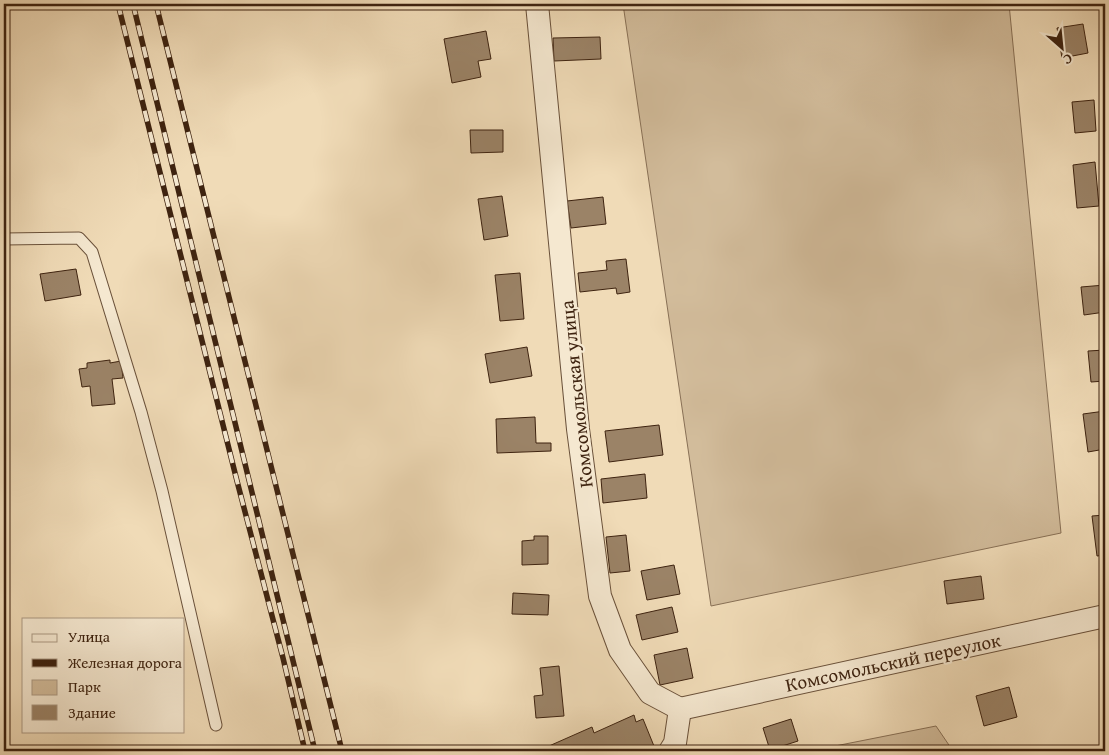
<svg xmlns="http://www.w3.org/2000/svg" width="1109" height="755" font-family="'Gentium Book Plus',serif">
	<style>
		.green { fill: #d2bc9b; stroke: #887056 }
		.building { fill: #9b8367; stroke: #3e2310 }
		.lines { fill: none; stroke-linecap: round; stroke-linejoin: round }
		.lane-casing { stroke: #6a513a; stroke-width: 13 }
		.street-casing { stroke: #6a513a; stroke-width: 24 }
		.lane { stroke: #f5e8d0; stroke-width: 11 }
		.street { stroke: #f5e8d0; stroke-width: 22 }
		.rail-casing { stroke: #3e2310; stroke-width: 5.5 }
		.rail { stroke: #f5e8d0; stroke-width: 4; stroke-dasharray: 11; stroke-linecap: butt }
		.labels { text-anchor: middle; stroke-width: 4.5; stroke-linejoin: round; paint-order: stroke }
		.street-label { font-size: 19px; fill: #3e2310; stroke: #f5e8d0 }
	</style>
	<rect width="100%" height="100%" fill="#f0dbb7"/>
	<filter id="stains"><feTurbulence type="fractalNoise" baseFrequency=".004" numOctaves="4"/><feColorMatrix values="0 0 0 0 .2 0 0 0 0 .09 0 0 0 0 .02 0 0 0 .5 -.17"/></filter>
	<radialGradient id="worn" r=".72"><stop offset=".6" stop-color="#630" stop-opacity="0"/><stop offset="1" stop-color="#630" stop-opacity=".3"/></radialGradient>
	<g class="green">
		<polygon points="623,4 1009,4 1061,533 711,606"/>
		<polygon points="936,726 953,751 813,751 825,748"/>
	</g>
	<g class="building">
		<polygon points="1083,24 1088,53 1062,58 1057,28"/>
		<polygon points="486,31 491,59 478,61 481,77 452,83 444,39"/>
		<polygon points="600,37 601,59 554,61 553,38"/>
		<polygon points="1094,100 1096,131 1075,133 1072,102"/>
		<polygon points="470,130 503,130 503,152 471,153"/>
		<polygon points="1095,162 1099,206 1077,208 1073,165"/>
		<polygon points="502,196 508,236 484,240 478,199"/>
		<polygon points="603,197 606,224 571,228 567,201"/>
		<polygon points="626,259 630,292 617,294 616,288 580,292 578,273 607,270 606,261"/>
		<polygon points="76,269 81,295 45,301 40,274"/>
		<polygon points="520,273 524,319 500,321 495,275"/>
		<polygon points="1105,285 1105,312 1084,315 1081,287"/>
		<polygon points="527,347 532,376 490,383 485,354"/>
		<polygon points="1105,350 1105,381 1091,382 1088,351"/>
		<polygon points="110,360 110,363 121,361 123,378 112,379 115,404 92,406 90,386 82,387 79,369 87,368 87,363"/>
		<polygon points="1105,411 1105,449 1088,452 1083,414"/>
		<polygon points="535,417 536,443 551,443 551,451 497,453 496,419"/>
		<polygon points="659,425 663,455 609,462 605,431"/>
		<polygon points="645,474 647,498 603,503 601,479"/>
		<polygon points="1105,474 1105,491 1102,491 1100,475"/>
		<polygon points="1105,515 1105,555 1097,556 1092,516"/>
		<polygon points="626,535 630,571 610,573 606,537"/>
		<polygon points="534,536 548,536 548,564 522,565 522,541 534,540"/>
		<polygon points="674,565 680,594 647,600 641,571"/>
		<polygon points="981,576 984,599 947,604 944,581"/>
		<polygon points="513,593 549,595 548,615 512,614"/>
		<polygon points="672,607 678,632 642,640 636,615"/>
		<polygon points="687,648 693,678 660,685 654,655"/>
		<polygon points="559,666 564,716 536,718 534,696 543,695 540,668"/>
		<polygon points="1009,687 1017,717 984,726 976,696"/>
		<polygon points="634,715 636,722 643,719 656,751 547,751 550,750 549,746 592,727 594,733"/>
		<polygon points="791,719 798,741 770,750 763,728"/>
	</g>
	<g class="lines">
		<g class="lane-casing">
			<polyline id="lane" points="4,239 79,238 92,252 141,412 162,491 216,725"/>
		</g>
		<g class="street-casing">
			<g id="street">
				<polyline points="537,4 578,429 600,596 620,650 650,693 680,709"/>
				<polyline points="680,709 1105,616"/>
				<polyline points="670,751 675,743 680,709"/>
			</g>
		</g>
		<use href="#lane" class="lane"/>
		<use href="#street" class="street"/>
		<g class="rail-casing">
			<g id="rail">
				<polyline points="118,4 237,481 283,658 305,751"/>
				<polyline points="133,4 315,751"/>
				<polyline points="156,4 342,751"/>
			</g>
		</g>
		<use href="#rail" class="rail"/>
	</g>
	<g class="labels">
		<g class="street-label">
			<text transform="translate(576 394) rotate(-96)" y="7">Комсомольская улица</text>
			<text transform="translate(893 662) rotate(-12)" y="7">Комсомольский переулок</text>
		</g>
	</g>
	<rect width="1109" height="755" fill="none" stroke="#f0dbb7" stroke-width="20"/>
	<rect x="5" y="5" width="1099" height="745" fill="none" stroke="#3e2310" stroke-width="2.5"/>
	<rect x="10" y="10" width="1089" height="735" fill="none" stroke="#3e2310"/>
	<rect x="22" y="618" width="162" height="115" fill="#f5e8d0" stroke="#ac9983"/>
	<rect x="32" y="634" width="25" height="8" fill="#f5e8d0" stroke="#ac9983"/>
	<text x="68" y="642" font-size="15" fill="#3e2310">Улица</text>
	<rect x="32" y="659" width="25" height="8" fill="#3e2310" stroke="#ac9983"/>
	<text x="68" y="668" font-size="15" fill="#3e2310">Железная дорога</text>
	<rect x="32" y="680" width="25" height="15" fill="#d2bc9b" stroke="#ac9983"/>
	<text x="68" y="692" font-size="15" fill="#3e2310">Парк</text>
	<rect x="32" y="705" width="25" height="15" fill="#9b8367" stroke="#ac9983"/>
	<text x="68" y="718" font-size="15" fill="#3e2310">Здание</text>
	<g transform="translate(1062 48) rotate(153)" stroke="#f5e8d0" stroke-width="4" paint-order="stroke">
	<path d="M0-4L9 19L0 12L-9 19Z" fill="#3e2310"/>
	<text y="-8" font-size="14" font-weight="bold" text-anchor="middle" fill="#3e2310">С</text>
	</g>
	<rect width="100%" height="100%" filter="url(#stains)"/>
	<rect width="100%" height="100%" fill="url(#worn)"/>
</svg>
